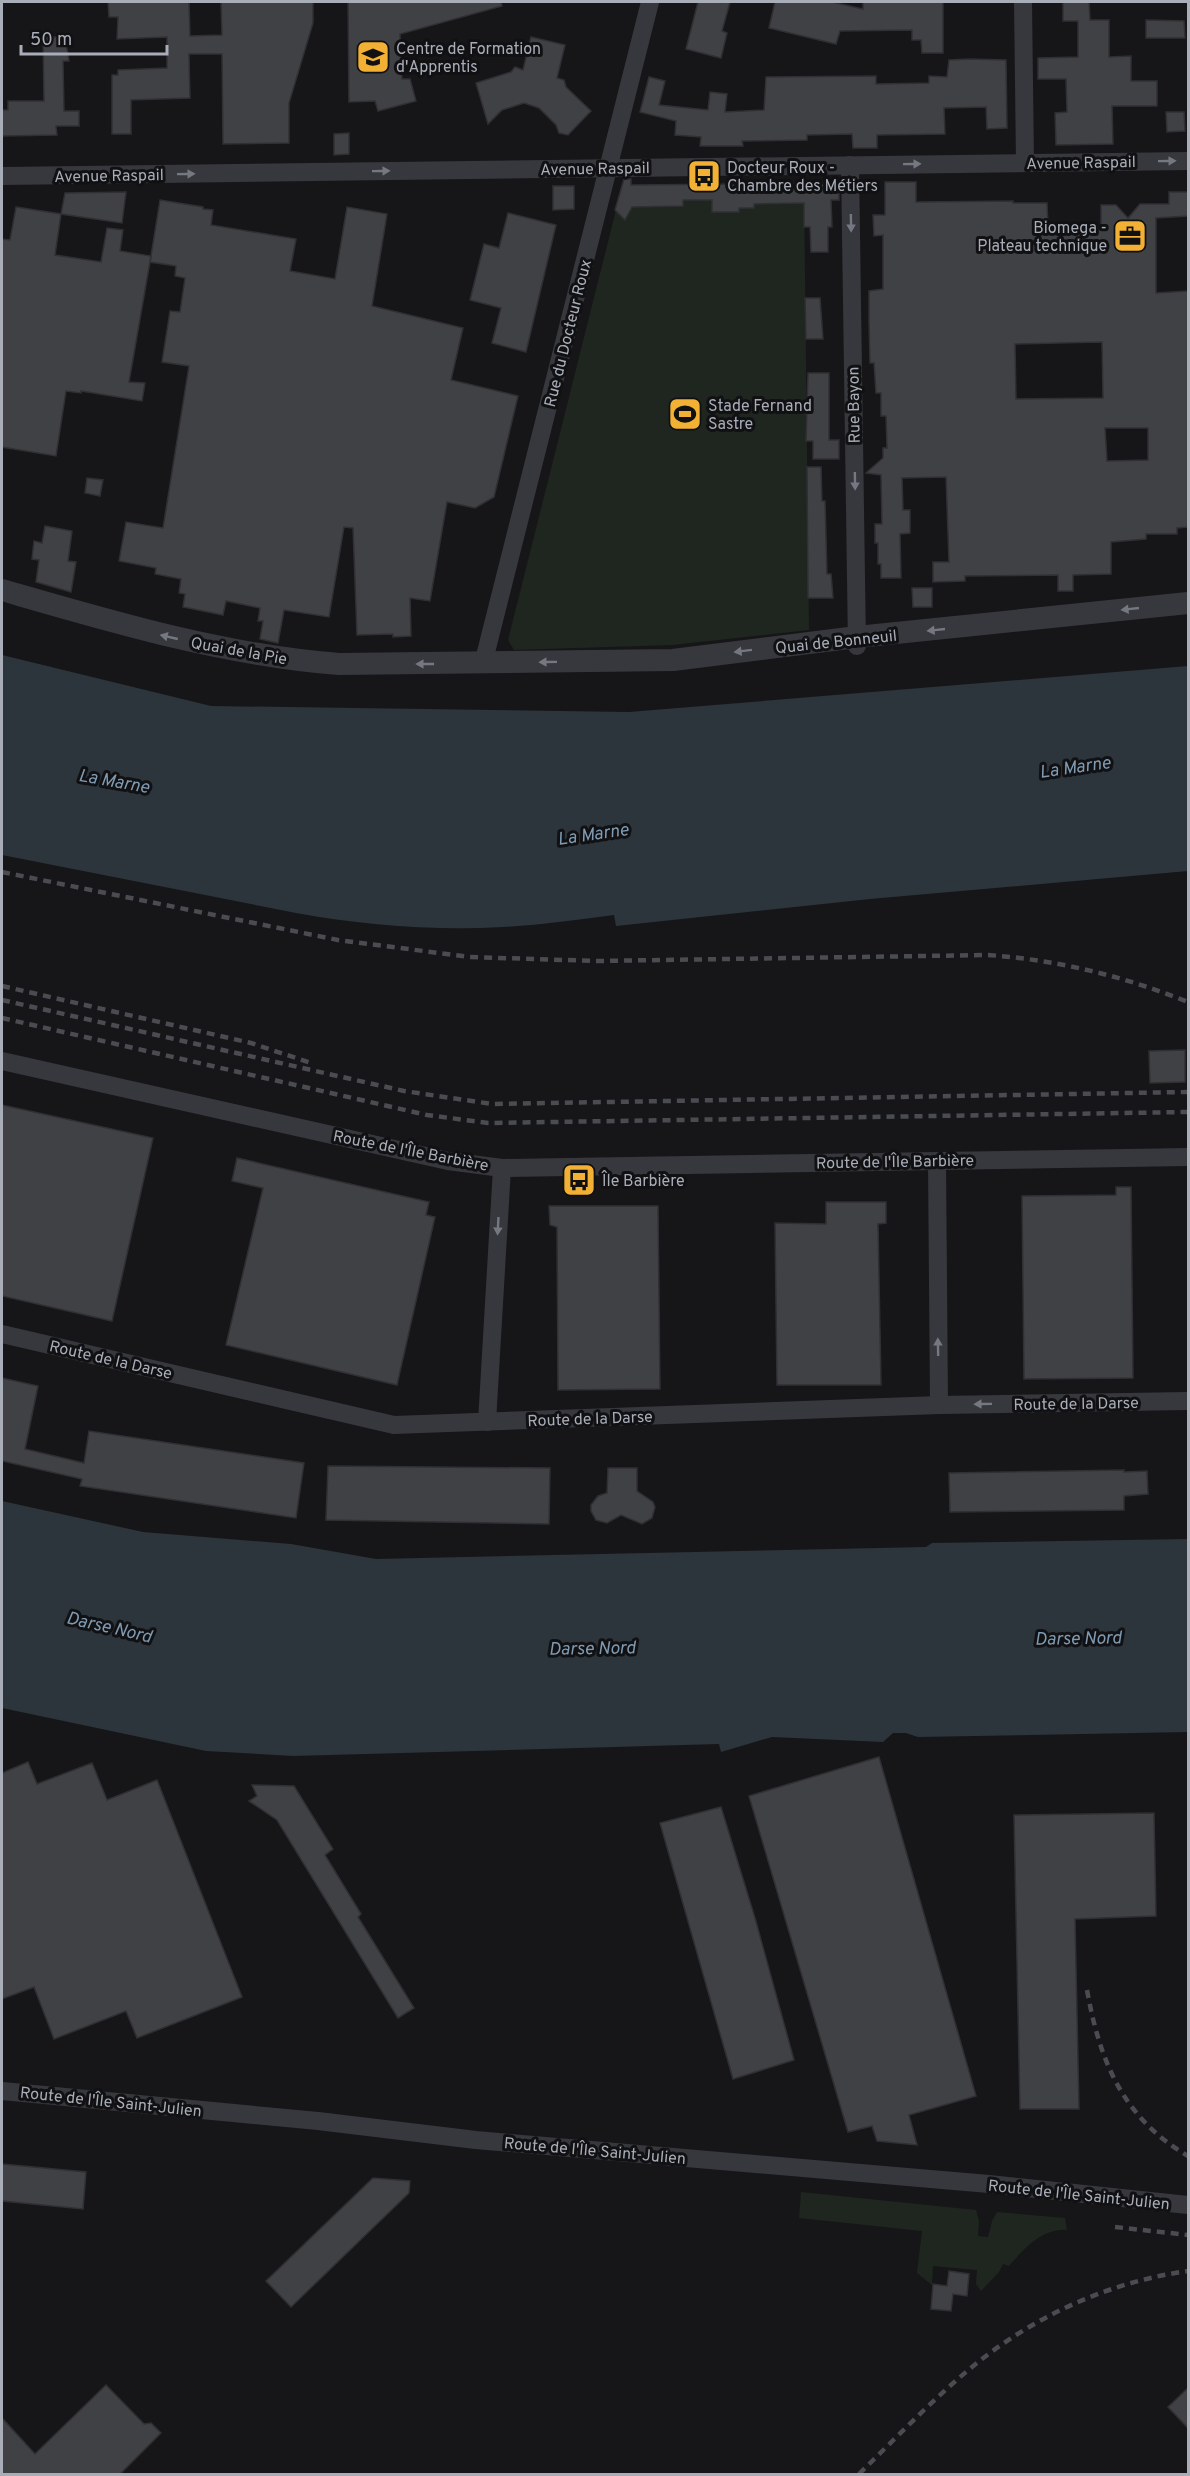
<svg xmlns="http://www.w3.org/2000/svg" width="1190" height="2476" font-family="Overpass,sans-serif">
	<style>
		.green { fill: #1e261f }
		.water { fill: #2c353c }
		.building { fill: #404145; stroke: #303034; stroke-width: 1.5; fill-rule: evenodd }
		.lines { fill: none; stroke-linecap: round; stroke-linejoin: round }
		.minor { stroke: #37383d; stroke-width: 18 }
		.tertiary { stroke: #37383d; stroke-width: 22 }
		.rail { stroke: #4a4c52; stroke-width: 4.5; stroke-dasharray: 8 6; stroke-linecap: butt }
		.oneway { fill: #757881 }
		.labels { text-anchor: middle; stroke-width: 6; stroke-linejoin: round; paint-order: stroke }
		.poi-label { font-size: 16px; fill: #a8adb8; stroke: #111113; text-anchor: start }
		.street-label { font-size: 16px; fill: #a8adb8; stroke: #111113 }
		.water-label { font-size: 18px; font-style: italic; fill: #7f9bb3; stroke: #111113 }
	</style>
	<rect width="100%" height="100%" fill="#161618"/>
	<g class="green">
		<polygon points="804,183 809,630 672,645 514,650 508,640 621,190 630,185"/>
		<path d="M801,2192l175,18 3,11 -1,15 10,1 4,-16 5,-9 68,6 2,12c-25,-2 -43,19 -58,36l-6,-2 -4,8 -18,19 -5,-7 1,-14 -44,-4 -1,19 -15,-12 5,-42 -123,-13z"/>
	</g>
	<g class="water">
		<path d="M2,655l209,51 418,6 559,-46v205l-318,28 -254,27 -2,-11c-37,5 -74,10 -111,12 -68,4 -140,-2 -207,-14l-294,-58z"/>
		<polygon points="2,1501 143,1532 291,1544 376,1559 926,1547 932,1543 1188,1539 1188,1732 918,1737 906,1733 893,1733 883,1742 772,1737 721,1752 719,1744 293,1756 206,1751 2,1708"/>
	</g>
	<g class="building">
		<polygon points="108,2 189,2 190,36 222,35 221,2 313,2 313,23 289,103 289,143 223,144 222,54 189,54 190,98 131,100 131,134 112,134 112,75 118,75 118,70 167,68 167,37 117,39 118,17 109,17"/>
		<polygon points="348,2 501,2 502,6 400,34 402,79 410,79 416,101 378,111 375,101 349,102"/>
		<polygon points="698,2 730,2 722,31 727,33 721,58 686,49"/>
		<polygon points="775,2 832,2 863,9 863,2 943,2 943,53 922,53 921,40 912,40 912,30 840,31 836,44 769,28"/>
		<polygon points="1063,2 1089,2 1090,20 1109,20 1109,57 1131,56 1131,81 1157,81 1157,106 1112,106 1113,144 1056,145 1055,113 1067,112 1066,79 1038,79 1038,58 1078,57 1078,21 1063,21"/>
		<polygon points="1146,20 1184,21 1185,38 1146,38"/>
		<polygon points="43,37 65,37 69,61 63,61 64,111 79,111 79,126 56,126 57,135 2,136 2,110 8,110 8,101 44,101"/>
		<polygon points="531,37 565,45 557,78 564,80 566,87 591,111 568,135 559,133 556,125 539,108 524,103 502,110 488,124 476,83 511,72 515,67 523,70"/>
		<polygon points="969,59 1006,60 1007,128 987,129 986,107 944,108 945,134 877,135 877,148 853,148 852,134 807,135 807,140 742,141 743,146 700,146 701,137 675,135 676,121 640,112 649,77 665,81 659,105 708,110 710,92 727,94 725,112 764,110 766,77 876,76 876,84 929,83 929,76 947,77 949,60"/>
		<polygon points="1166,112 1184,112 1185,131 1167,132"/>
		<polygon points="349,133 349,154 334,155 334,134"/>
		<polygon points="624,179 631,179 631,185 828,183 839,193 839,200 831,200 832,227 828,227 828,252 811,252 810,227 804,227 804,203 754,204 754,208 739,208 739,212 712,212 712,200 683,200 683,206 632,207 625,220 615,210"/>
		<path d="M885,182h31v20l97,-1v2h34l1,24h53v-22h15l12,13 12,-14h29v-12h19v24l-32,2v75l32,-2v236l-11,1v6h-31v5l-35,3v32l-38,1v16h-15v-16l-93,1v5l-32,1v-20h16l-3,-85 -44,1 1,32h7v23l-10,1 1,44h-20v-14h-3v-21h-3v-19h7l-1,-49 -15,-2 17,-15v-10h4l-1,-32h-5v-23h-5l-2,-30h-4l-1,-42v-30l14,-2v-54l-9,1 -1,-21h12zM1102,342l1,56 -87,1 -1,-55zM1105,428h43v32l-41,1z"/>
		<polygon points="553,186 574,186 574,209 553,210"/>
		<polygon points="126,192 122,223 61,214 65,193"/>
		<polygon points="160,200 203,207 203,209 213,210 211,225 296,239 290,271 335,279 347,207 387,214 372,306 463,328 451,380 518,396 494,497 475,508 447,502 430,601 410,598 411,636 393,637 393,634 357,635 353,528 344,527 329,617 284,610 278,643 260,639 263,621 258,621 260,608 226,601 223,615 183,607 185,594 179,593 181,579 155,574 156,568 119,561 126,522 163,528 189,366 162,362 170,311 180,312 185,278 175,276 176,266 150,262"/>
		<polygon points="16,207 61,214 55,255 101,262 107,228 123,230 120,251 151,256 129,382 145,383 142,401 81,391 81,393 66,391 56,456 2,447 2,239 10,240"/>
		<polygon points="508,213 556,225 526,352 492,343 501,308 470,300 484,244 499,248"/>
		<polygon points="805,298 820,298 823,339 806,339"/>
		<polygon points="808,373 829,373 829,440 839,440 839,459 813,459 813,441 806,441"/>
		<polygon points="807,467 821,467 822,501 825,501 827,574 831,574 833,598 808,598"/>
		<polygon points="87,478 103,480 100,496 85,493"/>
		<polygon points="45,526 72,531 68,561 76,562 71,592 36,582 39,560 32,559 34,541 42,543"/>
		<polygon points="912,588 932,588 932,607 913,607"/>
		<polygon points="1185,1050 1185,1082 1150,1083 1149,1051"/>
		<polygon points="2,1105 153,1138 112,1321 2,1296"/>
		<polygon points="237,1158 429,1202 426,1215 435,1217 397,1385 226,1345 263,1188 232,1181"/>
		<polygon points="1116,1187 1131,1187 1133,1378 1024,1379 1022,1196 1116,1195"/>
		<polygon points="826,1202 886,1202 886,1223 878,1224 881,1385 777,1385 775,1223 826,1224"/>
		<polygon points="549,1206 658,1206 660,1389 558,1390 557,1227 550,1225"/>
		<polygon points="2,1378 38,1386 25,1449 84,1463 89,1431 304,1463 296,1518 80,1486 82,1479 2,1461"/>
		<polygon points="328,1466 550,1468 549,1524 326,1520"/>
		<polygon points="608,1468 637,1468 637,1491 653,1502 655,1507 652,1518 642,1524 621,1515 607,1523 596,1520 591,1511 591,1505 598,1496 607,1493"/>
		<polygon points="1124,1470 1124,1472 1147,1471 1148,1494 1124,1496 1124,1510 950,1512 949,1473"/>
		<polygon points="879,1757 976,2096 909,2115 917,2145 877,2141 872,2126 848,2132 749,1796"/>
		<polygon points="28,1762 37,1784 92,1763 107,1800 157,1780 242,1997 137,2038 126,2011 54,2039 34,1987 2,1999 2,1773"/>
		<polygon points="252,1785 294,1786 333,1849 325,1855 361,1914 358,1917 414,2008 398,2018 277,1820 249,1801 257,1796"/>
		<polygon points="721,1807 755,1918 794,2060 733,2079 660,1823"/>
		<polygon points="1154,1813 1156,1916 1075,1919 1079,2109 1020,2109 1014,1815"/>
		<polygon points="2,2164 86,2172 83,2209 2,2201"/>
		<polygon points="373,2178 410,2181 409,2193 291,2307 266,2281"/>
		<polygon points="949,2271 969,2274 967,2296 953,2294 951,2311 931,2309 933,2284 947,2286"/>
		<polygon points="106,2385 144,2424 151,2423 161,2433 119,2475 2,2475 2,2418 35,2454"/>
		<polygon points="1188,2388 1188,2428 1168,2407"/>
	</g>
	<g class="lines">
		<g class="minor">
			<polyline points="1023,2 1025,163"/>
			<polyline points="850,165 857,646"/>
			<polyline points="2,176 1188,161"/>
			<polyline points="483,664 650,2"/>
			<polyline points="2,1061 448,1161 502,1168 1188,1157"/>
			<polyline points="937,1161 939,1405"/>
			<polyline points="2,1334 394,1425 939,1405 1188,1401"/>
			<polyline points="487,1422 502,1168"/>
			<polyline points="2,2091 318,2121 476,2140 989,2184 1188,2205"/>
		</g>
		<path class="tertiary" d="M2,590c111,32 221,65 337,74l334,-4 184,-23 331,-34"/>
		<g class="rail">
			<path d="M2,872l336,68 132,17 127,4 391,-6c70,5 135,21 200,47"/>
			<polyline points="2,986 251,1043 311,1063"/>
			<polyline points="2,1000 404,1091 492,1104 1188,1092"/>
			<polyline points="2,1018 427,1115 488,1123 1188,1112"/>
			<path d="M1087,1990c13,72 36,128 101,166"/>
			<polyline points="1115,2227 1188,2235"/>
			<path d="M859,2474c37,-36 73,-74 113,-107 62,-51 137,-85 216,-96"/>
		</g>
	</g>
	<defs><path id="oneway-solid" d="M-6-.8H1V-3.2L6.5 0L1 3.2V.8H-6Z" transform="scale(1.5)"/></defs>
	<g class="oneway">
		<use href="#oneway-solid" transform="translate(1167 161) rotate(-1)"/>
		<use href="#oneway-solid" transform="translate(912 164) rotate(-1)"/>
		<use href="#oneway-solid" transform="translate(381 171) rotate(-1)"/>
		<use href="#oneway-solid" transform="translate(186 174) rotate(-1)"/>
		<use href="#oneway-solid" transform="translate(851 223) rotate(89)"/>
		<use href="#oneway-solid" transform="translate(855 481) rotate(89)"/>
		<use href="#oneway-solid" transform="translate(1130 609) rotate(174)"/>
		<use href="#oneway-solid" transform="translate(936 630) rotate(174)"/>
		<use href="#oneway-solid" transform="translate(169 637) rotate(-167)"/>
		<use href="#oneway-solid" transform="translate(743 651) rotate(173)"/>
		<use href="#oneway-solid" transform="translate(548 662) rotate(179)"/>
		<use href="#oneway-solid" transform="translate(425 664) rotate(180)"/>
		<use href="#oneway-solid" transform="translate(498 1226) rotate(93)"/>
		<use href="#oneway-solid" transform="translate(938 1347) rotate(-91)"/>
		<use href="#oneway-solid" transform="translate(983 1404) rotate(179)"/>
	</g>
	<defs>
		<g id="university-square" transform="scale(1.725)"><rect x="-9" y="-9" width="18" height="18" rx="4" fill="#f2b134" stroke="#111113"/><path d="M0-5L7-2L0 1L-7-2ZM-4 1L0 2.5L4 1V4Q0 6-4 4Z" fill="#111"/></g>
		<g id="bus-square" transform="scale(1.725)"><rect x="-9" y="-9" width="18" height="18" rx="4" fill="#f2b134" stroke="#111113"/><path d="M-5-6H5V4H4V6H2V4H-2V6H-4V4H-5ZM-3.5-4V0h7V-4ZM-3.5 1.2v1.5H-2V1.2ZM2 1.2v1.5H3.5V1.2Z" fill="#111"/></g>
		<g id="office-square" transform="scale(1.725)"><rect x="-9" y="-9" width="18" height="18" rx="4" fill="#f2b134" stroke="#111113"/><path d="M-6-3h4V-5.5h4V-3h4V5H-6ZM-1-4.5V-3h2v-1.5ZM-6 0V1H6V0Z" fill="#111"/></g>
		<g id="stadium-square" transform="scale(1.725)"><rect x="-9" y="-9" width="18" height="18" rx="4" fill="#f2b134" stroke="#111113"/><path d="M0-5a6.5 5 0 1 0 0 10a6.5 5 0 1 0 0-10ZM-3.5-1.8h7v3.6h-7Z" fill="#111"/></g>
	</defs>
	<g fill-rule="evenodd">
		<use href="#university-square" x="373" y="57"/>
		<use href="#bus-square" x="704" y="176"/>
		<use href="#office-square" x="1130" y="236"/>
		<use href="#stadium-square" x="685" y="414"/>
		<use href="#bus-square" x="579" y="1180"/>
	</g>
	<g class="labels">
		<g class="poi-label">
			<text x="396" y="54">Centre de Formation<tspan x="396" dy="18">d'Apprentis</tspan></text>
			<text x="727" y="173">Docteur Roux -<tspan x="727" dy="18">Chambre des Métiers</tspan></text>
			<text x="1107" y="233" text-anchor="end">Biomega -<tspan x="1107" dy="18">Plateau technique</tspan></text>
			<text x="708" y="411">Stade Fernand<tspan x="708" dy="18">Sastre</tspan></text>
			<text x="602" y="1186">Île Barbière</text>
		</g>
		<g class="street-label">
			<text transform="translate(1081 162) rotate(-1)" y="6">Avenue Raspail</text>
			<text transform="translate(595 168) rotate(-1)" y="6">Avenue Raspail</text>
			<text transform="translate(109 175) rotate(-1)" y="6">Avenue Raspail</text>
			<text transform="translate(567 333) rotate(-76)" y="6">Rue du Docteur Roux</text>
			<text transform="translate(853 405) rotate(-91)" y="6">Rue Bayon</text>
			<text transform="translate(836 641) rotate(-6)" y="6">Quai de Bonneuil</text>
			<text transform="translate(239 650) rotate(10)" y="6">Quai de la Pie</text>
			<text transform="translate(411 1150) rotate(11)" y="6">Route de l'Île Barbière</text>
			<text transform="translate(895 1161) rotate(-1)" y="6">Route de l'Île Barbière</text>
			<text transform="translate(111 1359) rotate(13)" y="6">Route de la Darse</text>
			<text transform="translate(1076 1403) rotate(-1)" y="6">Route de la Darse</text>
			<text transform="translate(590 1418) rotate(-2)" y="6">Route de la Darse</text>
			<text transform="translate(111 2101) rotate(6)" y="6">Route de l'Île Saint-Julien</text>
			<text transform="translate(595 2150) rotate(5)" y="6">Route de l'Île Saint-Julien</text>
			<text transform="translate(1079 2194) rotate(6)" y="6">Route de l'Île Saint-Julien</text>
		</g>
		<g class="water-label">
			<text transform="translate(1075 767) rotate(-8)" y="6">La Marne</text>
			<text transform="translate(114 781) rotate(10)" y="6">La Marne</text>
			<text transform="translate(593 834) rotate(-8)" y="6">La Marne</text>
			<text transform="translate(109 1627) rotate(13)" y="6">Darse Nord</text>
			<text transform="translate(1078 1638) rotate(-1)" y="6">Darse Nord</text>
			<text transform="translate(592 1648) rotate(-1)" y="6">Darse Nord</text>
		</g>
	</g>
	<rect width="1190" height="2476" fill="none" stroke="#a8adb8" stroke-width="6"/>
	<path d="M21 45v9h146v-9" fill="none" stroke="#a8adb8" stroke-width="3"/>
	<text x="30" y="45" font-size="18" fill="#a8adb8" stroke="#111113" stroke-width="4.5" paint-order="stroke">50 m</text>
</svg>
